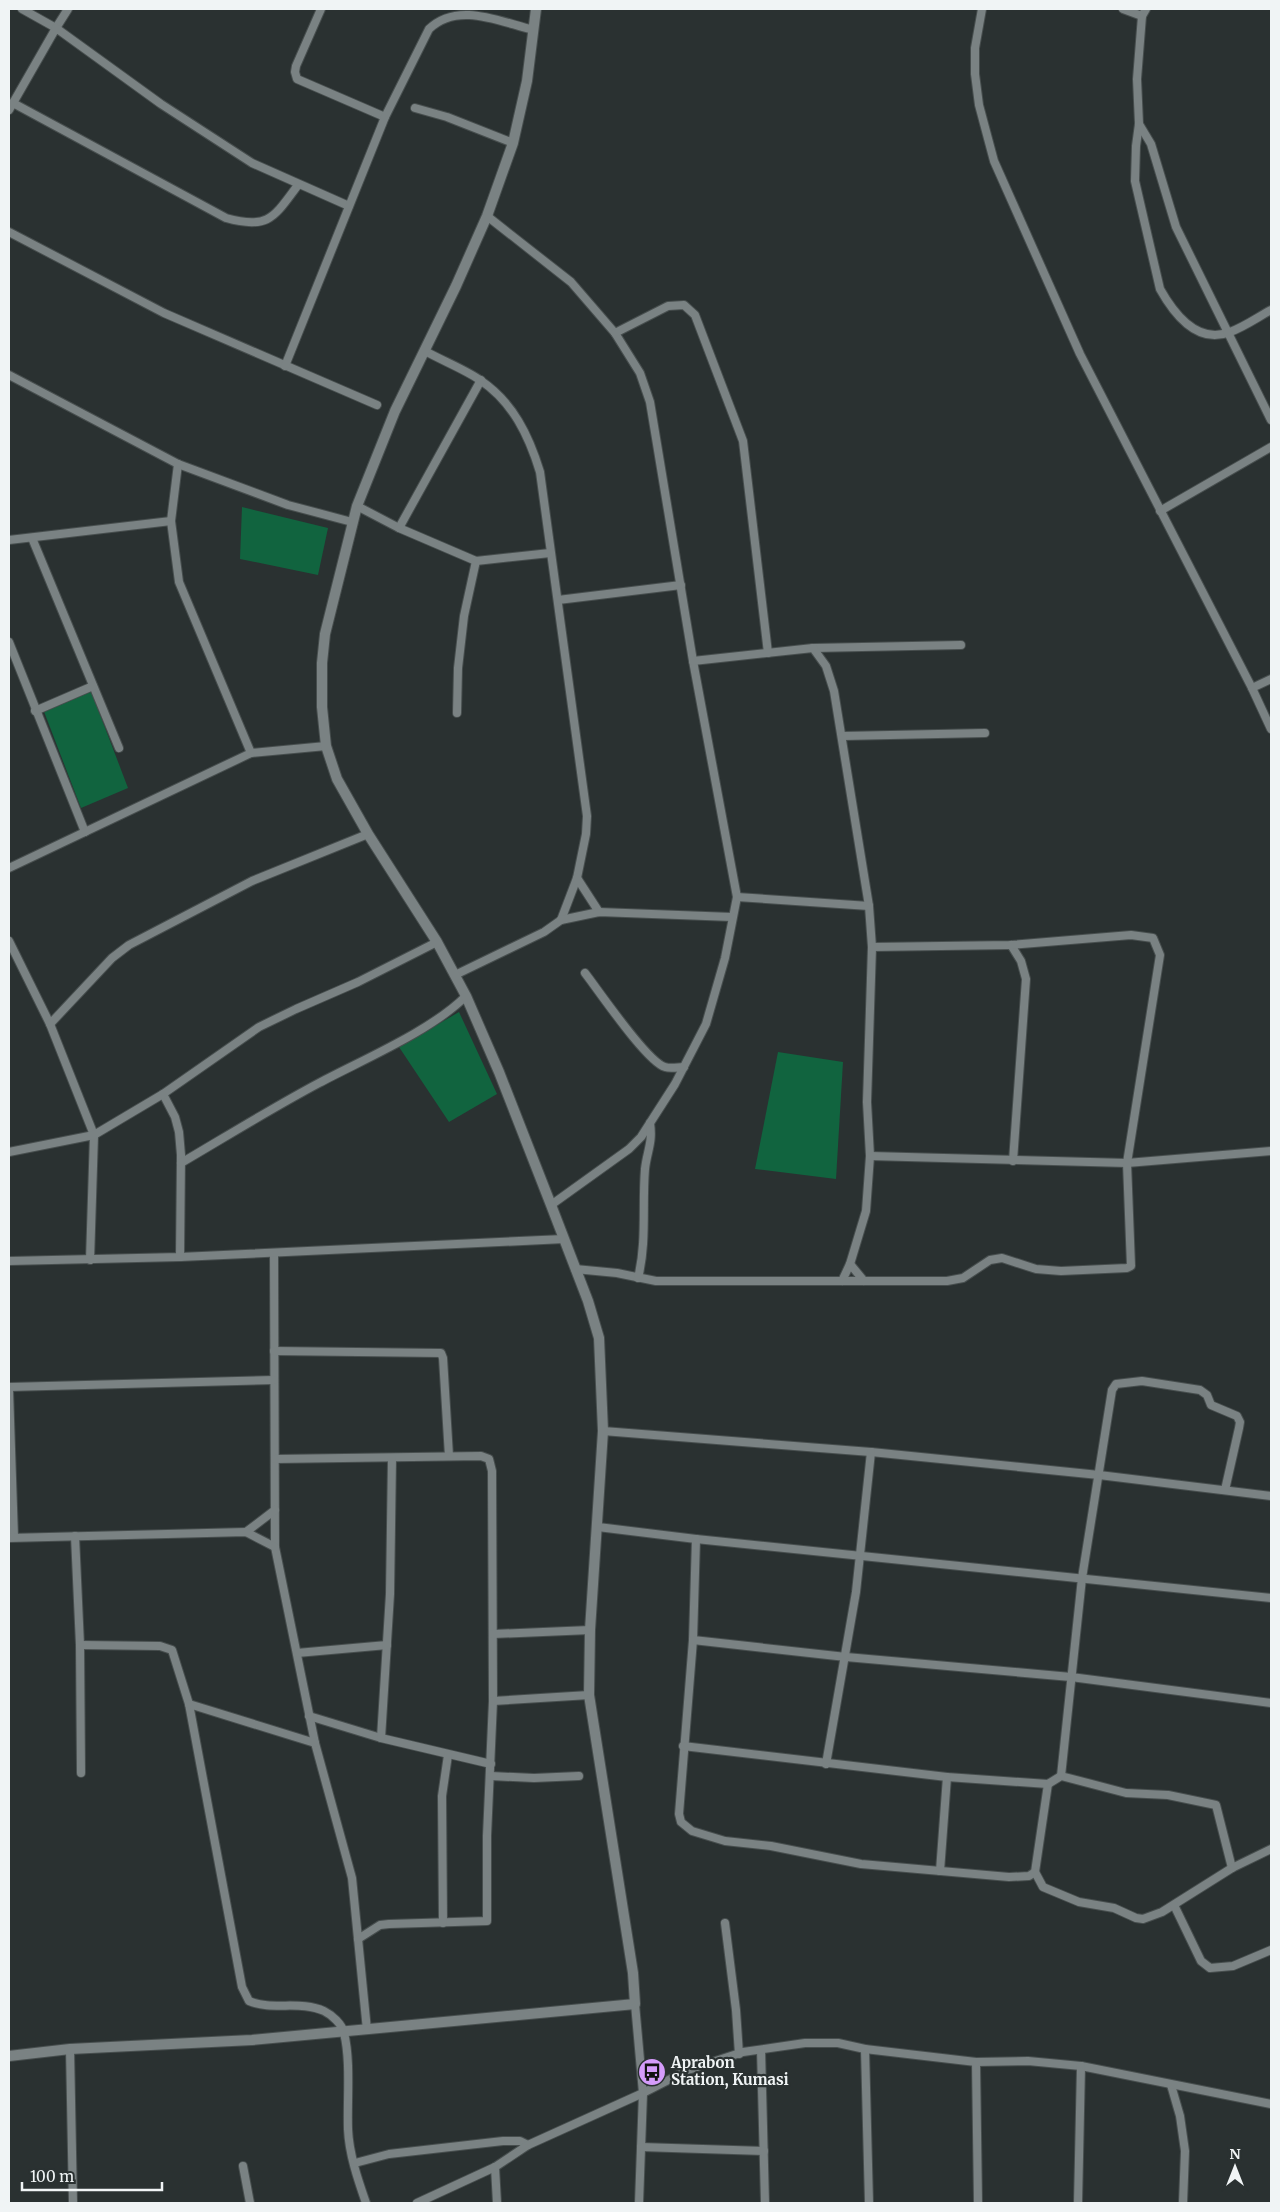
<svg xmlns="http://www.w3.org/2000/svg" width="1280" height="2212" font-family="Merriweather,serif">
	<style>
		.green { fill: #11643f }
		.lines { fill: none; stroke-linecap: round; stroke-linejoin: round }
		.minor-casing { stroke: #474e4e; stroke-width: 10 }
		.tertiary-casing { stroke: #474e4e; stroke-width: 12 }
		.minor { stroke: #7a8283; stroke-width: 8 }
		.tertiary { stroke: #7a8283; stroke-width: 10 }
		.labels { text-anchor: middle; stroke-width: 4.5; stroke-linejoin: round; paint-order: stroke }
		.poi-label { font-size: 15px; font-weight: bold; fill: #f0f4f5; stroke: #2a3131; text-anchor: start }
	</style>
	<rect width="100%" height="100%" fill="#2a3131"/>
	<g class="green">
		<polygon points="242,507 328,528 318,575 240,559"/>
		<polygon points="91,691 128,788 81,808 43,709"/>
		<polygon points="459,1012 497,1094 449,1122 399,1047"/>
		<polygon points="778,1052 843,1062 836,1179 755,1169"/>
	</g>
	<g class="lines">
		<g class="minor-casing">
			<g id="minor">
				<polyline points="22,9 56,28 68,9"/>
				<polyline points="321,9 296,66 295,72 297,79 385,117"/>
				<polyline points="982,9 975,48 975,74 979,105 994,161 1080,354 1252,688 1271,729"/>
				<polyline points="1123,9 1142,16"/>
				<path d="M1146,9l-4,7 -5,63 2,45 -3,22 -1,35 25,108c14,25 37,56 70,43 14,-5 28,-15 41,-22"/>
				<path d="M13,103l213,115c43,12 48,-1 72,-33"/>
				<polyline points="415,108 447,117 513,143"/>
				<polyline points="9,110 56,28 161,104 252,163 349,206"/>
				<polyline points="1139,124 1151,144 1176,227 1271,420"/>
				<polyline points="487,216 571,282 615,333 640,373 650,402 693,661 737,897 725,958 706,1024 675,1084 641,1137 629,1149 551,1205"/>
				<polyline points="9,232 164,313 377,405"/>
				<polyline points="615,333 668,306 684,305 695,315 743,441 768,653"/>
				<path d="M425,351c18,10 39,18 55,29 33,22 49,56 60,92l47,344 -1,18 -9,44 -16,42 -17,12 -89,43"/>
				<path d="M285,366l100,-249 44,-88c29,-28 71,-7 105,1"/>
				<polyline points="9,375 178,464 288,505 352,522"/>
				<polyline points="178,464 171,521 179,582 251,753"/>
				<polyline points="357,506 399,528 476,561 550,553"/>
				<polyline points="1160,511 1271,447"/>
				<polyline points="399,528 481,380"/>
				<polyline points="32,538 119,748"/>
				<polyline points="9,540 171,521"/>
				<polyline points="558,600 681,585"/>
				<polyline points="9,642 85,832"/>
				<polyline points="813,648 961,645"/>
				<polyline points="693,661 813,648 826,666 834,691 869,906 872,947 867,1102 870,1156 866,1211 850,1264 842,1281"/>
				<polyline points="1252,688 1271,679"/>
				<polyline points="35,711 93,686"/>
				<polyline points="457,713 458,668 464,616 476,561"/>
				<polyline points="843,736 985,733"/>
				<polyline points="9,868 251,753 326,746"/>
				<polyline points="577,878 599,912"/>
				<polyline points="737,897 869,906"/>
				<polyline points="561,920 599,912 732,917"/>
				<polyline points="9,941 50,1024 94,1135 90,1260"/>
				<polyline points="1011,945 1021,961 1026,979 1013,1161"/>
				<path d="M585,973c14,18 62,89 80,94 6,2 13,0 19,0"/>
				<polyline points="50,1024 112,958 129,945 252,881 368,834"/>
				<polyline points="163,1094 175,1117 179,1132 181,1155 180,1257"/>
				<polyline points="9,1152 94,1135 163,1094 259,1027 296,1009 358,982 437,942"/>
				<polyline points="870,1156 1127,1163 1271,1151"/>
				<path d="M181,1163c46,-27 91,-55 138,-80 45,-24 112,-52 147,-87"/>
				<polyline points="274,1253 275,1547 315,1743 352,1878 367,2030"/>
				<polyline points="9,1261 180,1257 564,1239"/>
				<polyline points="850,1264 864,1281"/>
				<polyline points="575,1269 617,1273 656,1281 947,1281 963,1278 990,1260 1002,1258 1036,1269 1061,1271 1127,1268 1131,1266 1127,1163 1160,955 1153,938 1131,935 1011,945 872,947"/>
				<path d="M638,1278c9,-36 4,-72 7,-109 2,-18 8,-26 5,-46"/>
				<polyline points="274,1351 441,1353 443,1358 449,1456"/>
				<polyline points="9,1387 274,1380"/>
				<polyline points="9,1390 14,1537"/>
				<polyline points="603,1431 871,1452 1099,1475 1271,1496"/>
				<polyline points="275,1459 481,1456 489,1459 492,1471 493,1701 487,1836 487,1921 389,1924 380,1925 358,1939"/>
				<polyline points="598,1527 696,1539 1271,1598"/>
				<polyline points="246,1532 275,1510"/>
				<polyline points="75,1536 80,1645 81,1773"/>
				<polyline points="9,1538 246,1532 275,1547"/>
				<polyline points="696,1539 693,1640 679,1814 681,1822 692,1831 725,1841 771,1846 861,1864 1009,1877 1029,1876 1035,1872 1048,1784"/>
				<polyline points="493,1634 590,1630"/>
				<polyline points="693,1640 846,1657 1071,1677 1271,1703"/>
				<path d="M80,1645l80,1 12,4 17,54 53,283 7,14c23,10 52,-1 75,10 8,4 18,13 20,22 7,28 3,67 4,96 1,25 10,51 18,74"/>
				<polyline points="297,1653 387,1645"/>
				<polyline points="493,1701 589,1695"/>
				<polyline points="189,1704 315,1743"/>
				<polyline points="309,1716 381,1738 491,1764"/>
				<polyline points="381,1738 390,1594 392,1458"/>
				<polyline points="683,1746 947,1777 1048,1784 1061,1776 1126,1793 1168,1795 1216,1805 1232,1868"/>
				<polyline points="826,1764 856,1592 871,1452"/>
				<polyline points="491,1776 534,1778 579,1776"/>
				<polyline points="1061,1776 1082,1578 1112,1390 1116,1384 1142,1381 1200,1390 1207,1395 1211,1405 1237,1416 1240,1422 1239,1428 1225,1490"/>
				<polyline points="940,1871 947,1777"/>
				<polyline points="1035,1872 1043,1887 1079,1902 1114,1908 1136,1918 1143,1919 1162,1912 1232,1868 1271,1849"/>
				<polyline points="1174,1905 1201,1961 1210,1968 1233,1966 1271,1950"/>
				<polyline points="443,1923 442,1796 448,1755"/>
				<polyline points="725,1923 736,2010 739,2054"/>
				<polyline points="635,2004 643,2093 639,2203"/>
				<polyline points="70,2049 73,2203"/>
				<polyline points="865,2049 869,2203"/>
				<polyline points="761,2050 765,2203"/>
				<polyline points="976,2062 978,2203"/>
				<polyline points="1171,2085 1180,2116 1185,2151 1183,2203"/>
				<polyline points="641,2147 764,2151"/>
				<polyline points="355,2163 389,2154 503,2141 520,2141 528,2145"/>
				<polyline points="243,2166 250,2203"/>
				<polyline points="495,2167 497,2203"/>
				<polyline points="417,2203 495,2167 528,2145 643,2093 688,2070 743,2052 805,2043 838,2043 865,2049 976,2062 1028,2061 1081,2066 1271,2104"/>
				<polyline points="1078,2203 1081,2066"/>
			</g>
		</g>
		<g class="tertiary-casing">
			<polyline id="tertiary" points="9,2056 70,2049 252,2040 635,2004 633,1973 589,1695 590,1630 603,1431 599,1338 588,1301 551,1205 499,1072 466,996 437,942 368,834 337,779 326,746 322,707 322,663 325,634 357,506 395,411 456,286 487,216 513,143 527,81 536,9"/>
		</g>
		<use href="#minor" class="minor"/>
		<use href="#tertiary" class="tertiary"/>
	</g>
	<defs>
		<g id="bus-disc" transform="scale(1.4375)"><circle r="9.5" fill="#d59cfb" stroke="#2a3131"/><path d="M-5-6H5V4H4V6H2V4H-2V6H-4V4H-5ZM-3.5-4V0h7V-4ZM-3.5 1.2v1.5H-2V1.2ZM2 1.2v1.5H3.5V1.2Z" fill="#111"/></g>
	</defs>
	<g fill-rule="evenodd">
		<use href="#bus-disc" x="652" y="2072"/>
	</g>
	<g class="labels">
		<g class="poi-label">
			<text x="671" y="2068">Aprabon<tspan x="671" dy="17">Station, Kumasi</tspan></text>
		</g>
	</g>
	<rect width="1280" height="2212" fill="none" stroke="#f0f4f5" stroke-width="20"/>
	<g transform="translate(1235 2167)" stroke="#2a3131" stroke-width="4" paint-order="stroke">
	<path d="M0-4L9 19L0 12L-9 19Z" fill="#f0f4f5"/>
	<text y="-8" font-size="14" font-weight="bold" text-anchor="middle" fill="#f0f4f5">N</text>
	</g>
	<path d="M22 2182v8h140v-8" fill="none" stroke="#f0f4f5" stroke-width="2.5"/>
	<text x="30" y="2182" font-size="15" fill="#f0f4f5" stroke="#2a3131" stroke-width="4" paint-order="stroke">100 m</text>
</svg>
